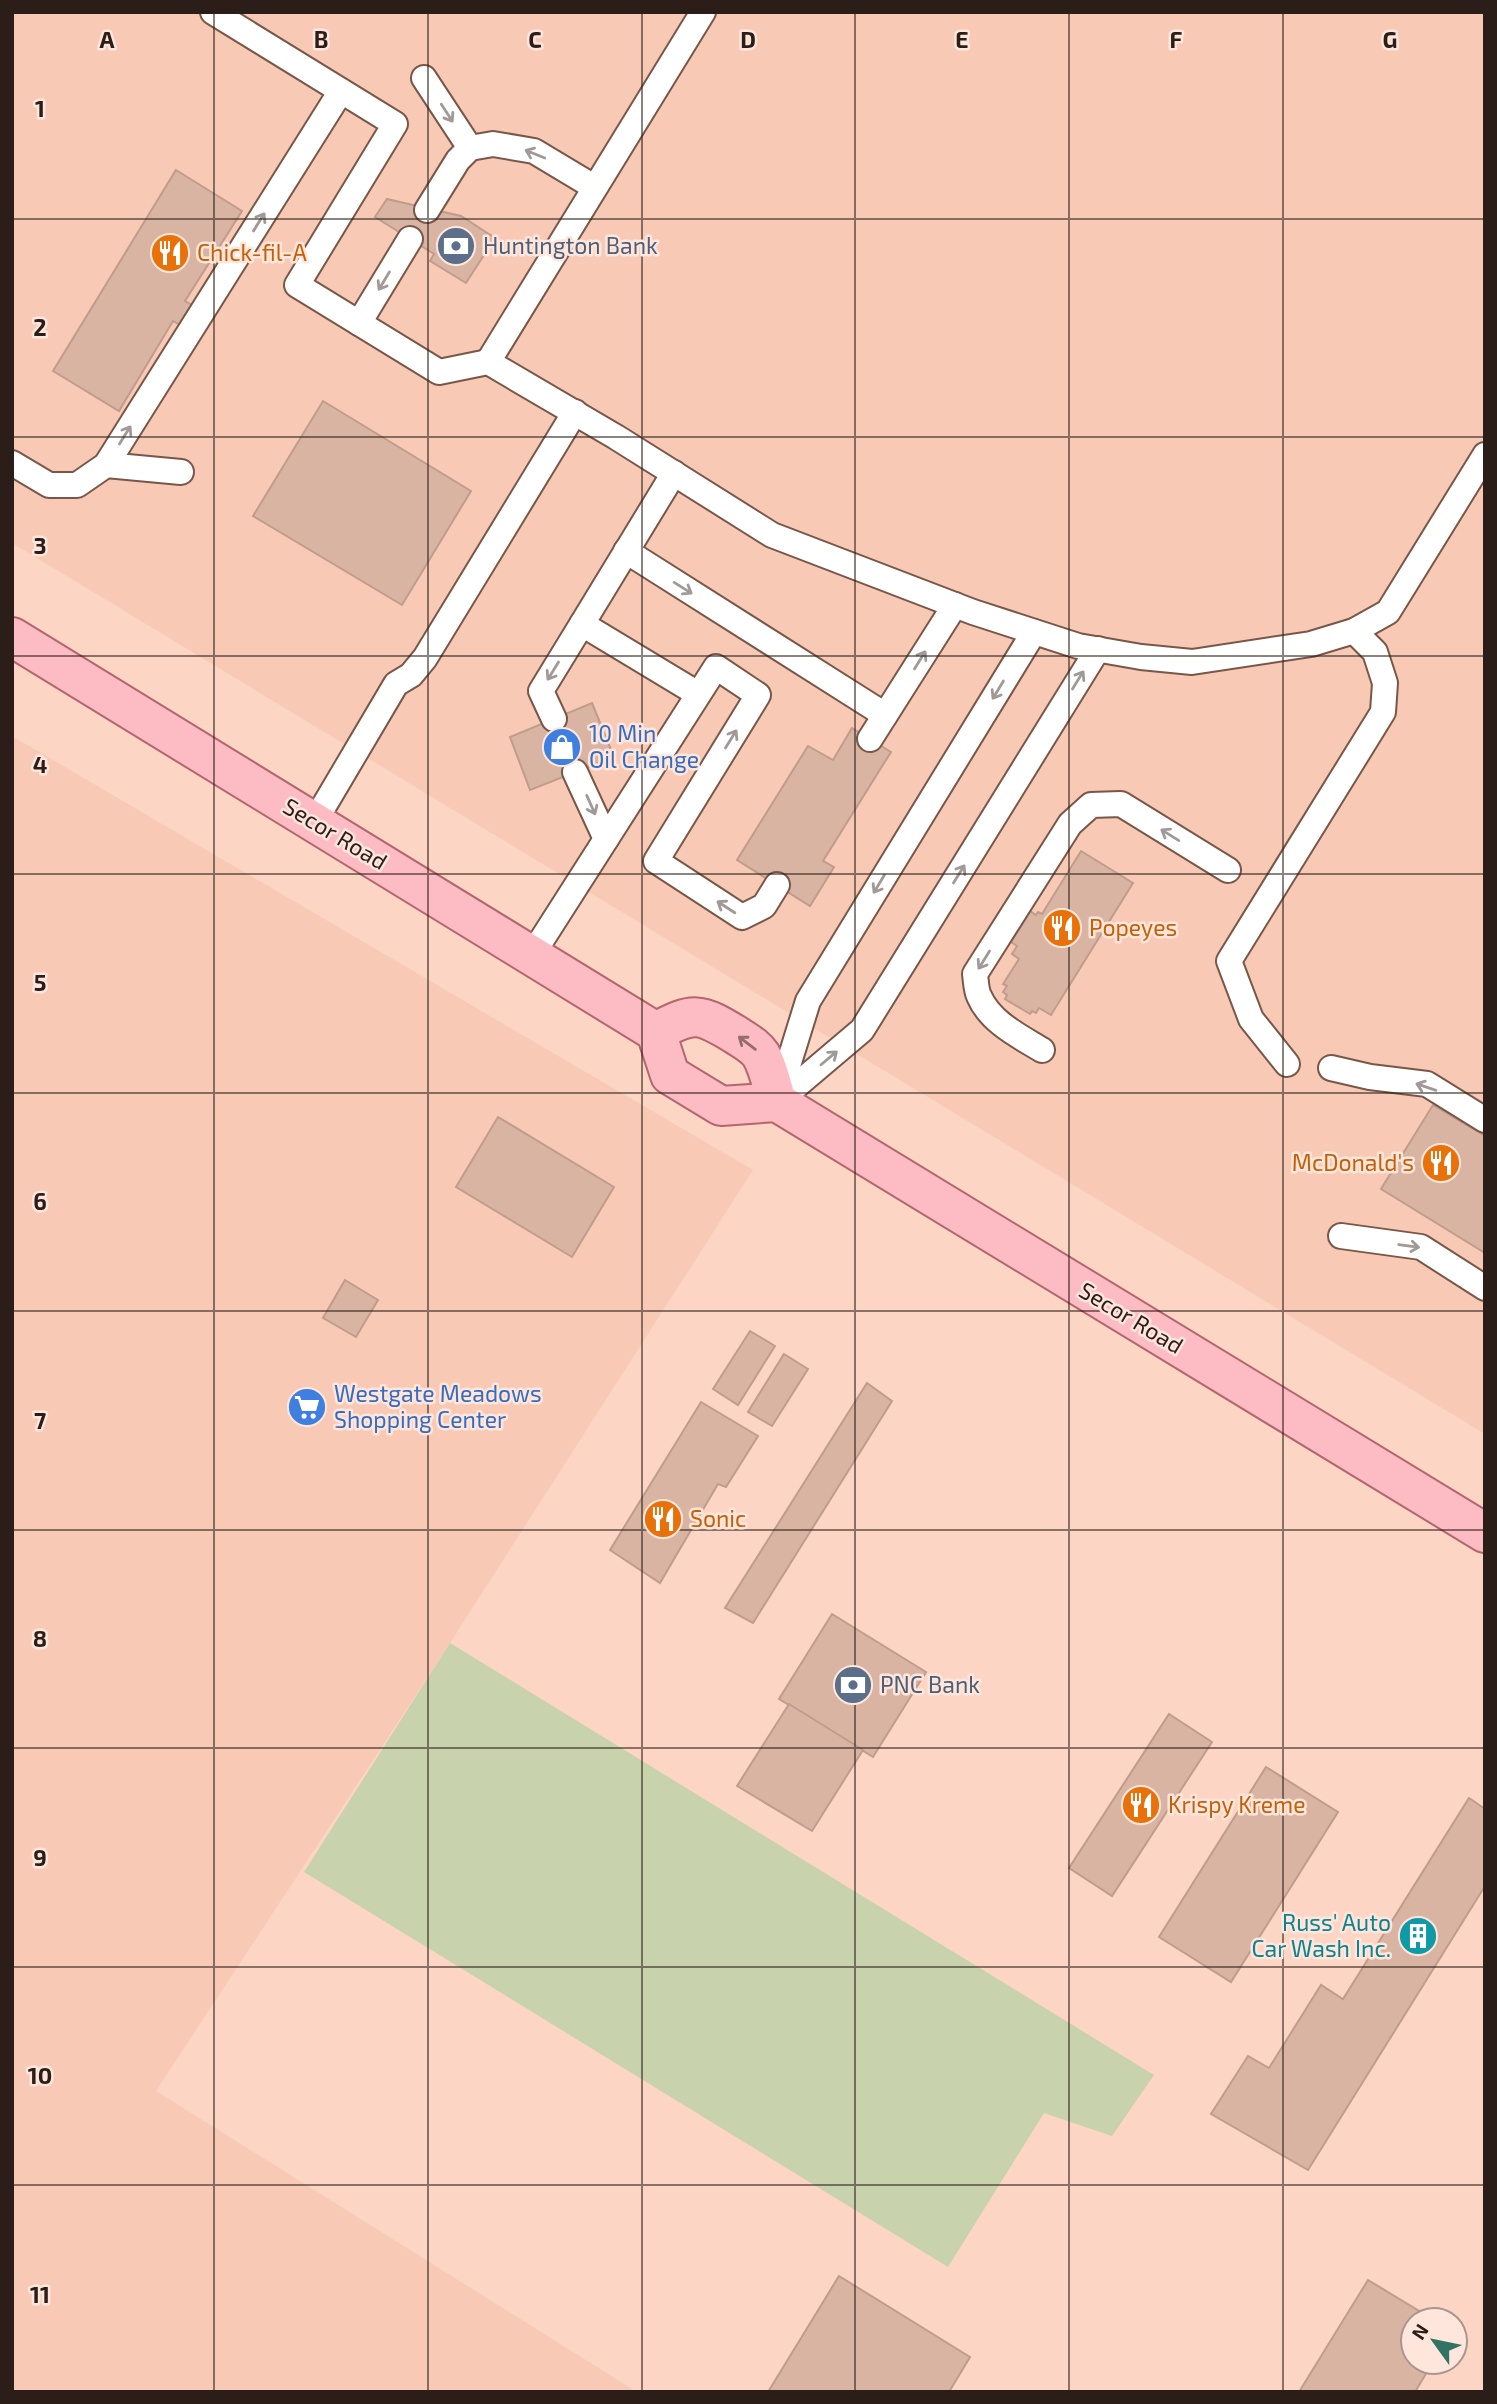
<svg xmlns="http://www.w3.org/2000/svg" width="1497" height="2404" font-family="'Exo 2',sans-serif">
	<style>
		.built { fill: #f8cab5 }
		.green { fill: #c8d2ac }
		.building { fill: #d9b4a3; stroke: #c19c8c; stroke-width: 2 }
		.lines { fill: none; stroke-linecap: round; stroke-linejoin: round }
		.lane-casing { stroke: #785748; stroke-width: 28 }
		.primary-casing { stroke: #b3666d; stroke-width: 42 }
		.lane { stroke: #fff; stroke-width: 24 }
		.primary { stroke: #fdbbc3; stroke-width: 38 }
		.oneway { stroke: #a09997 }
		.oneway2 { stroke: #946c6d }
		.grid { fill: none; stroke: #2b1d17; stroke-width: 2; stroke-opacity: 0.55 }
		.labels { text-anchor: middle; stroke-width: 5; stroke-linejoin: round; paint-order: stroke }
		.service-label { font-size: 23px; fill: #4e5e75; stroke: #fee6dc; text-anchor: start }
		.food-label { font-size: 23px; fill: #c56008; stroke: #fee6dc; text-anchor: start }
		.shop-label { font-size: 23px; fill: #366cbe; stroke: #fee6dc; text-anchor: start }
		.street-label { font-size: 23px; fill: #2b1d17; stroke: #fee6dc }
		.culture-label { font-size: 23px; fill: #0d838f; stroke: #fee6dc; text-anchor: end }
		.grid-label { font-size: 23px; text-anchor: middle; font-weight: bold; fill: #2b1d17; stroke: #fee6dc; stroke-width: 5; stroke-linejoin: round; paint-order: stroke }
	</style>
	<rect width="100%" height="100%" fill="#fcd5c4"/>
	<g class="built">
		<polygon points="12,12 1485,12 1485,1434 12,543"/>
		<polygon points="12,736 753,1170 450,1643 156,2091 637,2392 12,2392"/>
	</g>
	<polygon class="green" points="450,1643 1154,2075 1112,2136 1044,2113 948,2267 304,1872"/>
	<g class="building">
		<polygon points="176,170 242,211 185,301 192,305 180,325 173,321 119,411 53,371"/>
		<polygon points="387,199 461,216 495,238 466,283 430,261 434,254 375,217"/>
		<polygon points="323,401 471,491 402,605 253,516"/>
		<polygon points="592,703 614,757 530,790 510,737"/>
		<polygon points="852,728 891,752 823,861 834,867 810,906 737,860 808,746 833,760"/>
		<polygon points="1081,851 1133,883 1051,1015 1039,1008 1036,1013 1032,1011 1030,1014 1005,999 1007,995 1003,992 1007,986 1003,984 1019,959 1012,954 1017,946 1011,942 1030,911 1036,915 1038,912 1042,914"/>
		<polygon points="1433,1105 1485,1136 1485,1253 1381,1189"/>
		<polygon points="498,1117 614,1187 572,1257 456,1187"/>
		<polygon points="345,1280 378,1300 356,1337 323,1318"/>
		<polygon points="750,1331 775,1346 738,1405 713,1389"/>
		<polygon points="784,1354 808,1369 772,1426 748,1412"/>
		<polygon points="867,1383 892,1401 753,1623 725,1608"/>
		<polygon points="701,1402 758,1436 726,1487 718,1484 660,1583 610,1550"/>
		<polygon points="832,1614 926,1672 873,1757 779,1699"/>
		<polygon points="789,1704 863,1750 812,1831 737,1786"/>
		<polygon points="1169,1714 1212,1742 1112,1896 1069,1868"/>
		<polygon points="1266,1767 1338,1812 1231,1982 1159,1937"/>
		<polygon points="1469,1798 1485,1809 1485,1886 1308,2170 1211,2114 1248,2056 1269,2068 1321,1985 1343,1999"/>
		<polygon points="839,2276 970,2357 949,2392 768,2392"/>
		<polygon points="1368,2280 1434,2320 1413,2320 1413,2362 1433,2362 1415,2392 1299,2392"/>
	</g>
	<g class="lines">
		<g class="lane-casing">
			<g id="lane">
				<polyline points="213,12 395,124 297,285 439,372 488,362 616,437 772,535 973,612 1078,646 1141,657 1192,662 1311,644 1354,631 1388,612 1485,455"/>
				<polyline points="424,78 470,148"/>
				<polyline points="427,210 458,160 470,148 493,144 534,151 594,187"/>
				<polyline points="359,323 410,239"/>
				<polyline points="488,362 703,12"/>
				<polyline points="12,463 49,485 77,485 106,465 341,91"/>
				<polyline points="106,465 181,472"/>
				<polyline points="674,473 582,624 698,694"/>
				<polyline points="626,551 885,715"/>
				<polyline points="554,719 541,691 582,624"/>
				<polyline points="870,739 955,605"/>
				<polyline points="575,772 606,839"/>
				<polyline points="315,821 396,684 411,675 425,658 575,412"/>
				<polyline points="532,955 716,667 758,695 656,861 742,917 764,906 777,885"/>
				<path d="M1042,1050c-23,-14 -52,-28 -63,-54 -3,-6 -3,-15 -4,-22l95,-150 21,-19 30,-1 107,66"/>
				<polyline points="1287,1064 1251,1019 1229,961 1383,712 1385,683 1375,652 1354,631"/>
				<polyline points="1331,1068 1370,1077 1427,1084 1485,1120"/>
				<polyline points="778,1098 808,1001 1034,632"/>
				<polyline points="777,1102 862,1030 1098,649"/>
				<polyline points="1341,1236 1421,1247 1485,1288"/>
			</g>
		</g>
		<g class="primary-casing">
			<g id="primary">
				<polyline points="12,637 656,1032 670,1075 721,1106 777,1102 1485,1533"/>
				<path d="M656,1032c38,-21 44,-19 80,3 9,6 19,11 25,20 8,14 11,32 16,47"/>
			</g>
		</g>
		<use href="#lane" class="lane"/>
		<use href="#primary" class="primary"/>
	</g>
	<defs><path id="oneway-shaft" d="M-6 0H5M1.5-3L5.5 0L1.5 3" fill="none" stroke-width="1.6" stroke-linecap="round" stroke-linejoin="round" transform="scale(1.75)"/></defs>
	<g class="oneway">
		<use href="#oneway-shaft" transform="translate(447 113) rotate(57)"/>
		<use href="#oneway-shaft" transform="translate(535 154) rotate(-158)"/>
		<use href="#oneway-shaft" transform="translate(259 222) rotate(-58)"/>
		<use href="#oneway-shaft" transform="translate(384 281) rotate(121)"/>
		<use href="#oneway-shaft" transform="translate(125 435) rotate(-58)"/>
		<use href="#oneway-shaft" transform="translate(683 588) rotate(32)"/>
		<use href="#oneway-shaft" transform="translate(920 660) rotate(-58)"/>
		<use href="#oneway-shaft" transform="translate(553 671) rotate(122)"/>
		<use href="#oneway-shaft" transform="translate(1078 680) rotate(-58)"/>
		<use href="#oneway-shaft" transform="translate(998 690) rotate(121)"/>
		<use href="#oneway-shaft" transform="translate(731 739) rotate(-58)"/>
		<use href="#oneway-shaft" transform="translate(591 805) rotate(66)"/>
		<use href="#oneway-shaft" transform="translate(1170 835) rotate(-148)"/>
		<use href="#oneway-shaft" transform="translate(959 874) rotate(-58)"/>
		<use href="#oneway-shaft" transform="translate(879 884) rotate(121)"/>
		<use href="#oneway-shaft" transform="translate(726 907) rotate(-147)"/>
		<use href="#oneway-shaft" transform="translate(984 960) rotate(122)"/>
		<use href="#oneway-shaft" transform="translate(829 1058) rotate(-40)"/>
		<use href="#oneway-shaft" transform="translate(1426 1087) rotate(-161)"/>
		<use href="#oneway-shaft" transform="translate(1409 1246) rotate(8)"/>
	</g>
	<use class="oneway2" href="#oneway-shaft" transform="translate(747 1043) rotate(-143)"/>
	<path class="grid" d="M214,12v2380M428,12v2380M642,12v2380M855,12v2380M1069,12v2380M1283,12v2380M12,219h1473M12,437h1473M12,656h1473M12,874h1473M12,1093h1473M12,1311h1473M12,1530h1473M12,1748h1473M12,1967h1473M12,2185h1473"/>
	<defs>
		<g id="bank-disc" transform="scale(2.0125)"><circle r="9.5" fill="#5c6f8a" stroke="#fee6dc"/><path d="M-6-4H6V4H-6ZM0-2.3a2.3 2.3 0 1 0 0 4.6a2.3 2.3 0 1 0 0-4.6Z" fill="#fff"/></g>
		<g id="restaurant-disc" transform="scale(2.0125)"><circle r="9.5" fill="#e8710a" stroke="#fee6dc"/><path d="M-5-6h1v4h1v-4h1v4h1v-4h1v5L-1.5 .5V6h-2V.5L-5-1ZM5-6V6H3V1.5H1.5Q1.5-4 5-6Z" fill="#fff"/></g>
		<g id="shop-disc" transform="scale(2.0125)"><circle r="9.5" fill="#3f7fe0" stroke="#fee6dc"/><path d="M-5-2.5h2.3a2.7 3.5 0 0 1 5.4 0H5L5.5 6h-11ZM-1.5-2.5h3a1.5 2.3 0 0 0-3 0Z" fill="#fff"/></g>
		<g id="supermarket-disc" transform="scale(2.0125)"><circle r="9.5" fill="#3f7fe0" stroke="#fee6dc"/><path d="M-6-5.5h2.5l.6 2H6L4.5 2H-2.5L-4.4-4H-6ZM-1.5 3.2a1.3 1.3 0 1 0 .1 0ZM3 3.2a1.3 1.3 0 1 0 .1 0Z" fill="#fff"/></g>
		<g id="building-disc" transform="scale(2.0125)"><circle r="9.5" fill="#0f9aa8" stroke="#fee6dc"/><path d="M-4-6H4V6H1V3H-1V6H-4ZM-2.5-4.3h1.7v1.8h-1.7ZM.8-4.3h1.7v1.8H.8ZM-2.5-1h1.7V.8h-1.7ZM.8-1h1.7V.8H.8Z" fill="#fff"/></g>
	</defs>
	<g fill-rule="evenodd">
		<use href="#bank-disc" x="456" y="246"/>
		<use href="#restaurant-disc" x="170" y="253"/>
		<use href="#shop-disc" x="562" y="747"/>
		<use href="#restaurant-disc" x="1062" y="928"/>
		<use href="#restaurant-disc" x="1441" y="1163"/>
		<use href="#supermarket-disc" x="307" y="1407"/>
		<use href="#restaurant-disc" x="663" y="1519"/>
		<use href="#bank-disc" x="853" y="1685"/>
		<use href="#restaurant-disc" x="1141" y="1805"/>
		<use href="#building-disc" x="1418" y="1936"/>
	</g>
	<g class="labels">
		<g class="service-label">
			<text x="483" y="254">Huntington Bank</text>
			<text x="880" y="1693">PNC Bank</text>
		</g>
		<g class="food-label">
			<text x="197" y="261">Chick-fil-A</text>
			<text x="1089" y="936">Popeyes</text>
			<text x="1414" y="1171" text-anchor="end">McDonald's</text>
			<text x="690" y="1527">Sonic</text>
			<text x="1168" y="1813">Krispy Kreme</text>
		</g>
		<g class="shop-label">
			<text x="589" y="742">10 Min<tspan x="589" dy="26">Oil Change</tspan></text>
			<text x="334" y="1402">Westgate Meadows<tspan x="334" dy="26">Shopping Center</tspan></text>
		</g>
		<g class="street-label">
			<text transform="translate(335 834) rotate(31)" y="8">Secor Road</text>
			<text transform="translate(1131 1318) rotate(31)" y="8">Secor Road</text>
		</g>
		<g class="culture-label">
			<text x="1391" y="1931">Russ' Auto<tspan x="1391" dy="26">Car Wash Inc.</tspan></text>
		</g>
	</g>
	<g class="grid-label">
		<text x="107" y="48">A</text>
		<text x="321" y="48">B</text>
		<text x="535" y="48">C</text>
		<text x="748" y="48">D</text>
		<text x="962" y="48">E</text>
		<text x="1176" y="48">F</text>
		<text x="1390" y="48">G</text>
		<text x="40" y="117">1</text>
		<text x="40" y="336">2</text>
		<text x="40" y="554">3</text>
		<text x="40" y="773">4</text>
		<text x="40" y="991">5</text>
		<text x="40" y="1210">6</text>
		<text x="40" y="1429">7</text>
		<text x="40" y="1647">8</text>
		<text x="40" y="1866">9</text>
		<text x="40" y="2084">10</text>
		<text x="40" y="2303">11</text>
	</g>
	<rect width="1497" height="2404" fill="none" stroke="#2b1d17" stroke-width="28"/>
	<g transform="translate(1434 2341) rotate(303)"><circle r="33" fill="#fee6dc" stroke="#aa968d" stroke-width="2"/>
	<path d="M0-5L12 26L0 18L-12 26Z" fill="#327464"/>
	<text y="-10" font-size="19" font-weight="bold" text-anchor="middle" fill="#2b1d17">N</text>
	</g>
</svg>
